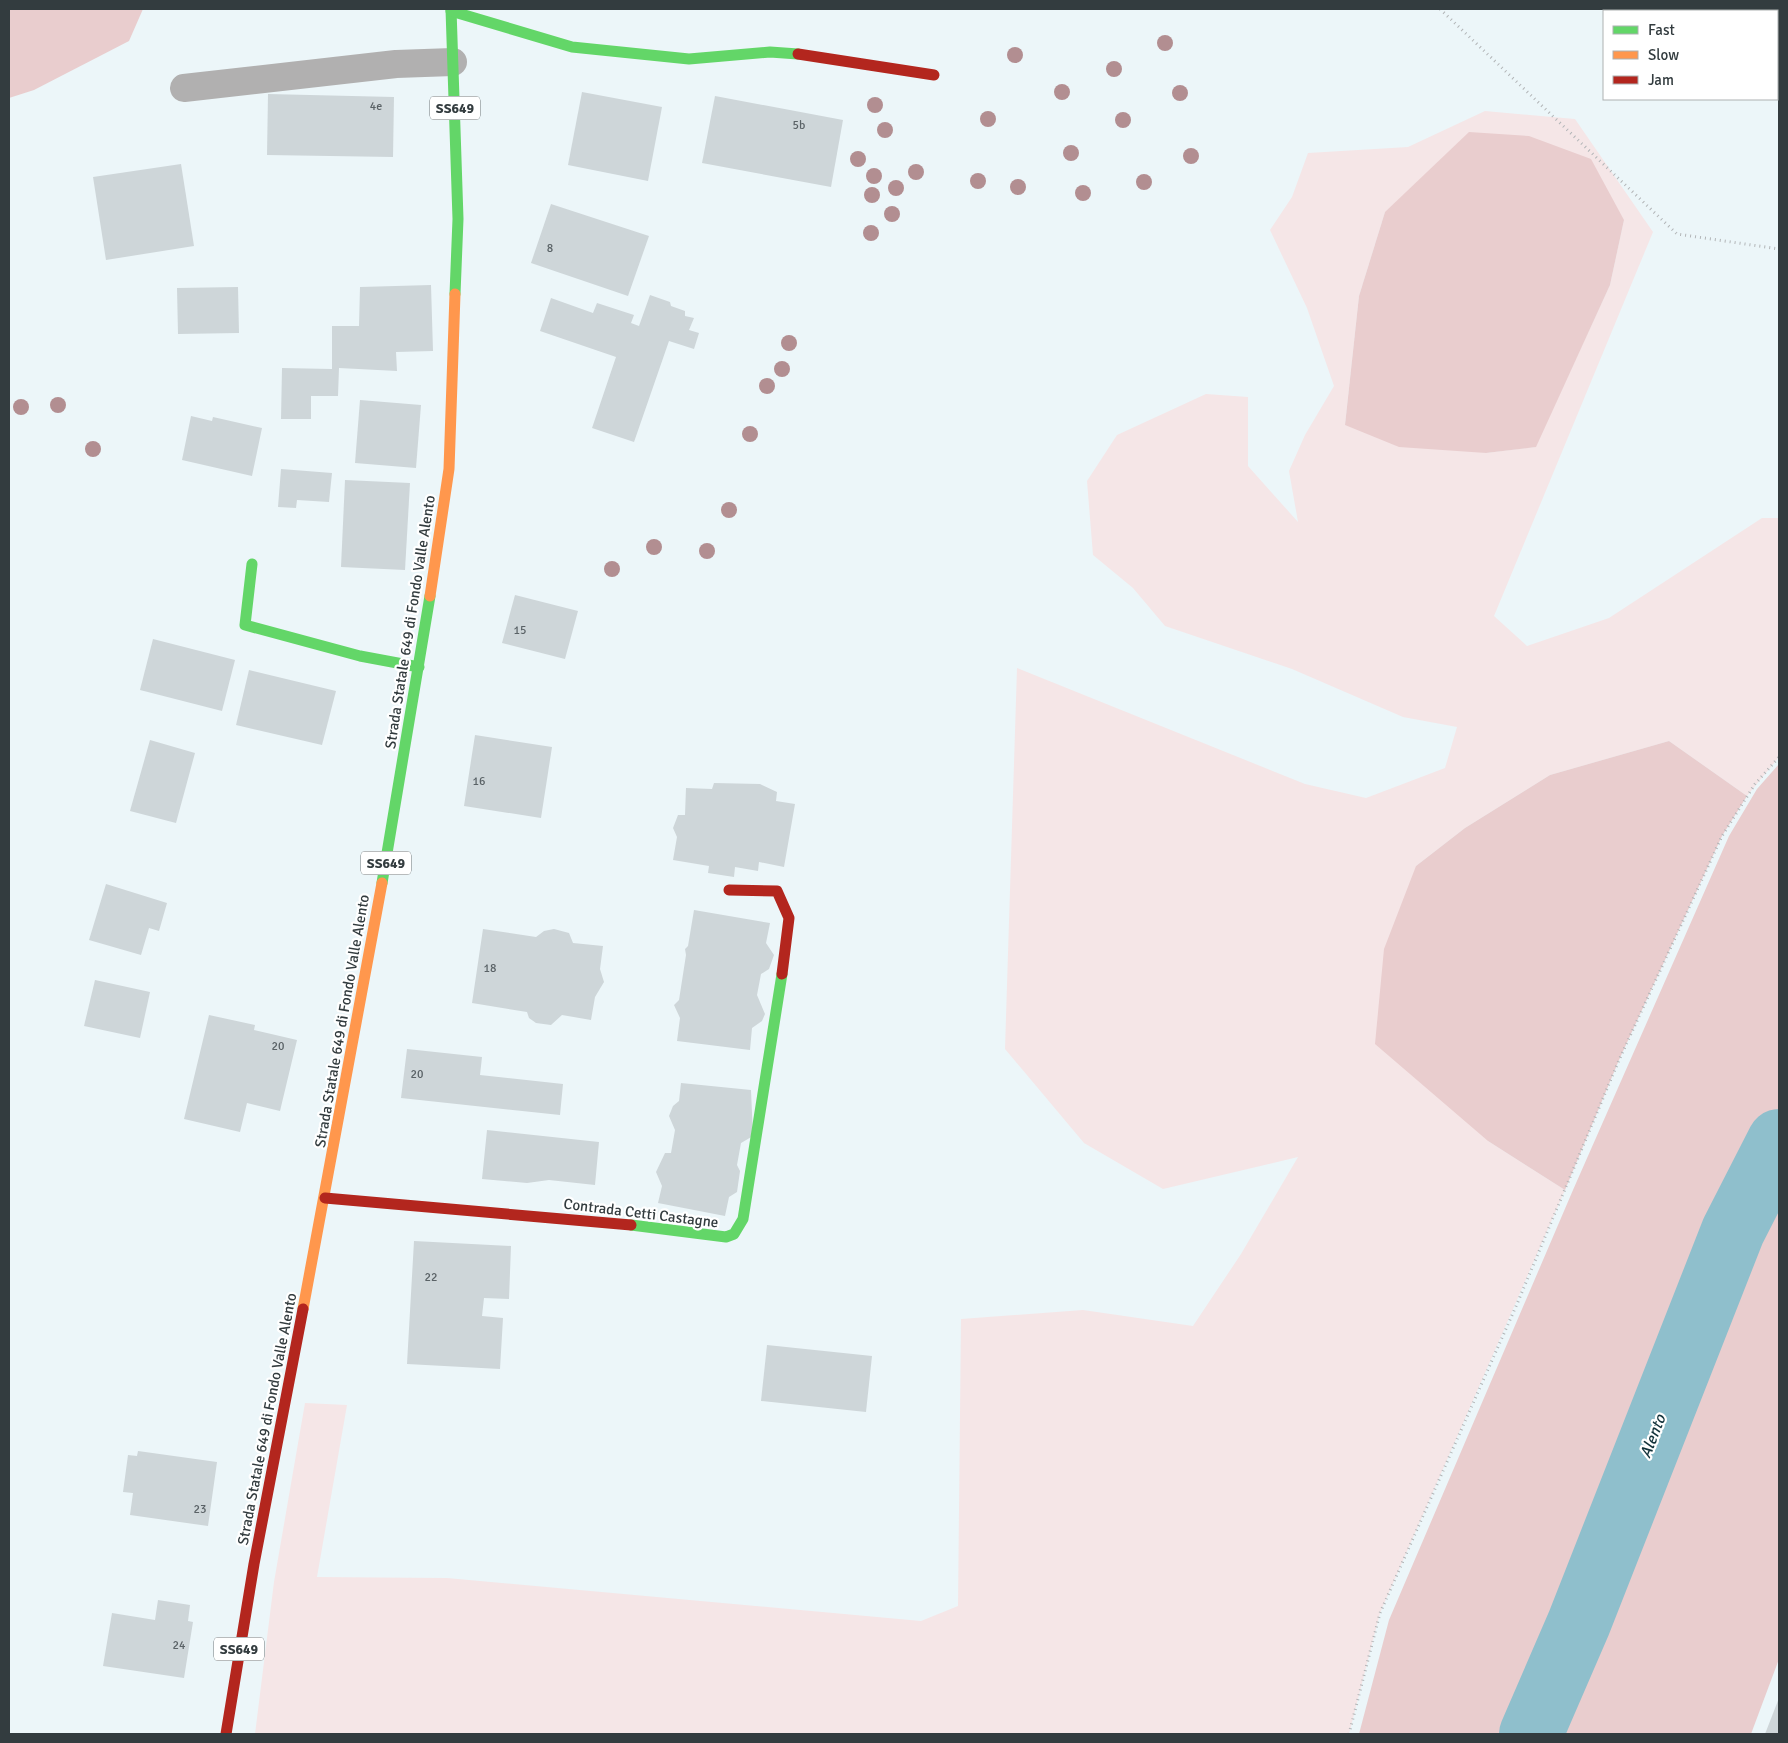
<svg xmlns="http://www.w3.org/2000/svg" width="1788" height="1743" font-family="Signika,sans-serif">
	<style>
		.green { fill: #f5e6e7; fill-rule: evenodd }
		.forest { fill: #e9cdce }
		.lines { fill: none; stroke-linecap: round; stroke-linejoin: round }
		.river { stroke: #8fbfcc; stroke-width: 64 }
		.building { fill: #ced6d9 }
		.path { stroke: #b2b5b7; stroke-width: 3; stroke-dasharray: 1 4; stroke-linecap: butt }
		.street { stroke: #b1b0b0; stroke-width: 28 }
		.fast { stroke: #63d668; stroke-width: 11 }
		.slow { stroke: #ff974d; stroke-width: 11 }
		.jam { stroke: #b3261e; stroke-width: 11 }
		.tree { fill: #b28e91 }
		.labels { text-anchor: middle; stroke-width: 4.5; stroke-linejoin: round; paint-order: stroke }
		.number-label { font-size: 12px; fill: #5a6266 }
		.shield { fill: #fff; stroke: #707679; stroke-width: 1 }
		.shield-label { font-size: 14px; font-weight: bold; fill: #333c3f }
		.street-label { font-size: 15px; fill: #333c3f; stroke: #fff }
		.water-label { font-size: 16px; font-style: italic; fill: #12323a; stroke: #fff }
	</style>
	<rect width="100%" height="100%" fill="#ecf6f9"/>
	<path class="green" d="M1485,111l90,8 78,113 -159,384 33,30 82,-28 153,-100h17v239l-32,39 -78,-55 -119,34 -85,53 -49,38 72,275 77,49 -185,423 -31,121h-1094l19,-152 31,-179 42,2 -30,172 130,1 474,43 37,-15 3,-287 122,-9 110,16 48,-72 57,-97 -135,32 -79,-46 -79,-94 12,-381 288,116 61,14 79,-30 12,-41 -54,-10 -111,-48 -127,-43 -32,-38 -40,-33 -6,-74 30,-46 89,-41 42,3v69l50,56 -9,-51 16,-36 29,-49 -27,-78 -37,-78 22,-33 16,-44 100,-6zM1385,212l239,8 -14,65 -75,162 -49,6 -141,-28 14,-129z"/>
	<g class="forest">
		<polygon points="9,9 143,9 129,41 34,90 9,98"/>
		<polygon points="1469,132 1529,136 1591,159 1624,220 1610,285 1536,447 1486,453 1399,447 1345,425 1359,296 1385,212"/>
		<polygon points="1669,741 1747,796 1722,836 1619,1060 1565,1190 1488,1141 1375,1044 1384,949 1416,866 1465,828 1550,775"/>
		<polygon points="1779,764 1779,1139 1732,1231 1578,1622 1530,1734 1359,1734 1389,1620 1573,1190 1729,836 1757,789"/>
		<polygon points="1779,1145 1779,1659 1751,1734 1533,1734 1581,1624 1735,1232"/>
	</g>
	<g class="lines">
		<polyline class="river" points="1531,1734 1579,1623 1733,1231 1779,1141"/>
	</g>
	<g class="building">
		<polygon points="1622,9 1779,9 1779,24 1777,24 1777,11 1623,11"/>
		<polygon points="582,92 662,107 648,181 568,165"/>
		<polygon points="268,94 394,97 393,157 267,155"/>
		<polygon points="715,96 843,120 831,187 702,163"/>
		<polygon points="181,164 194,246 106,260 93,177"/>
		<polygon points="551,204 649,236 628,296 531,263"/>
		<polygon points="431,285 433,351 396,352 397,371 339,368 338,396 311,396 311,419 281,419 282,368 332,369 332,326 359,326 360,287"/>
		<polygon points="238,287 239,333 178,334 177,288"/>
		<polygon points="650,295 670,302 671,306 685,311 685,316 694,318 689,330 699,333 694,349 669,341 634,442 592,428 616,357 540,331 551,298 593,313 597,303 634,315 631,323 639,326"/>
		<polygon points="360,400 421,405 416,468 355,463"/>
		<polygon points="191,416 212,421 213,417 262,428 252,476 182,460"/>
		<polygon points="281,469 332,473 329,502 297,500 296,508 278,507"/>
		<polygon points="345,480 410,483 405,570 341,567"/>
		<polygon points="515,595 578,611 565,659 502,643"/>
		<polygon points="153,639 235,660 222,711 140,690"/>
		<polygon points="249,670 336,691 322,745 236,725"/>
		<polygon points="475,735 552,747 541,818 464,806"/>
		<polygon points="150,740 195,753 176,823 130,811"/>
		<polygon points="714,783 760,784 777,792 776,801 795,804 784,867 759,862 758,871 735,867 734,877 708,873 709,866 673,860 677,837 673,828 678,815 685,815 686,788 712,789"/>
		<polygon points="106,884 167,903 159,931 149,928 141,955 89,940"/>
		<polygon points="694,910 770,923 766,943 774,955 769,969 761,974 757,995 765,1014 762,1021 752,1028 750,1050 677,1041 680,1018 674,1005 679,1000 686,955 685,949 688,946"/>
		<polygon points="483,929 536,937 544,931 554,929 569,933 573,943 603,946 600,969 604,982 595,997 591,1020 562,1015 551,1025 536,1023 529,1018 527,1012 472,1003"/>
		<polygon points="95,980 150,992 140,1038 84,1026"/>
		<polygon points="209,1015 255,1025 254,1030 297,1040 280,1111 247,1103 240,1132 184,1119"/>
		<polygon points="407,1049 482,1057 480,1075 563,1084 560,1115 401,1098"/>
		<polygon points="681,1083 751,1090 753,1136 741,1143 737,1165 740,1171 737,1192 729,1197 725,1216 658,1203 662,1186 656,1172 665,1153 671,1153 675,1130 669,1116 673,1106 679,1101"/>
		<polygon points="487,1130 599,1142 595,1185 549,1180 527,1183 482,1179"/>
		<polygon points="414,1241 511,1246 509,1299 484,1298 482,1316 503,1318 500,1369 407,1364"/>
		<polygon points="767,1345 872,1356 866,1412 761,1401"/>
		<polygon points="138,1451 217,1462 208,1526 130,1515 133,1493 123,1492 128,1455 137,1456"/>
		<polygon points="158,1600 190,1605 188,1621 193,1622 184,1678 103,1666 112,1613 155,1620"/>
		<polygon points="1779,1698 1779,1734 1765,1734"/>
	</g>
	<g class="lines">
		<g class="path">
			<polyline points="1440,9 1677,234 1779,249"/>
			<polyline points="1349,1734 1380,1613 1517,1304 1619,1060 1722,836 1755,784 1779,757"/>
		</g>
		<polyline class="street" points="184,88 396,64 453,62"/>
		<g class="fast">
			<polyline points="451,9 458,219 455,294"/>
			<polyline points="451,11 572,47 689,59 770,52 798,54"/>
			<polyline points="252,564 245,625 360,656 419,667"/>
			<polyline points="382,883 430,596"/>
			<polyline points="631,1225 726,1237 734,1234 743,1219 782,974"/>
		</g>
		<g class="slow">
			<polyline points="430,596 449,469 455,294"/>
			<polyline points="303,1309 382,883"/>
		</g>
		<g class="jam">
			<polyline points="798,54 934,75"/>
			<polyline points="729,890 777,891 789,918 782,974"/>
			<polyline points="325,1198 631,1225"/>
			<polyline points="226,1734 254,1564 303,1309"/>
		</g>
	</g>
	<g class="tree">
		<circle cx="1165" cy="43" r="8"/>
		<circle cx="1015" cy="55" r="8"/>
		<circle cx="1114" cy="69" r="8"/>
		<circle cx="1062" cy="92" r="8"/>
		<circle cx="1180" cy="93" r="8"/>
		<circle cx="875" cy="105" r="8"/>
		<circle cx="988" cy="119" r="8"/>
		<circle cx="1123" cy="120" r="8"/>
		<circle cx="885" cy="130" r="8"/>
		<circle cx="1071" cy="153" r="8"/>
		<circle cx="1191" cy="156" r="8"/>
		<circle cx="858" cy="159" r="8"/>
		<circle cx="916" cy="172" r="8"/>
		<circle cx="874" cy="176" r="8"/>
		<circle cx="978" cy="181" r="8"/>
		<circle cx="1144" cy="182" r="8"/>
		<circle cx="1018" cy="187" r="8"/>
		<circle cx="896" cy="188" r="8"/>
		<circle cx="1083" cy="193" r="8"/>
		<circle cx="872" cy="195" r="8"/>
		<circle cx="892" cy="214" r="8"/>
		<circle cx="871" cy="233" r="8"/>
		<circle cx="789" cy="343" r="8"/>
		<circle cx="782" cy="369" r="8"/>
		<circle cx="767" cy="386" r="8"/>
		<circle cx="58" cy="405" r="8"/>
		<circle cx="21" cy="407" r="8"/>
		<circle cx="750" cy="434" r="8"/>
		<circle cx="93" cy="449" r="8"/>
		<circle cx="729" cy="510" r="8"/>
		<circle cx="654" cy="547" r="8"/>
		<circle cx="707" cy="551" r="8"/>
		<circle cx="612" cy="569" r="8"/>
	</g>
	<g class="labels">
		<g class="number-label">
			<text x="376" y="110">4e</text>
			<text x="799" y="129">5b</text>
			<text x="550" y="252">8</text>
			<text x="520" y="634">15</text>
			<text x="479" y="785">16</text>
			<text x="490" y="972">18</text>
			<text x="278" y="1050">20</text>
			<text x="417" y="1078">20</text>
			<text x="431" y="1281">22</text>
			<text x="200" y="1513">23</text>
			<text x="179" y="1649">24</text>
		</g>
		<g class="shield">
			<rect x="430" y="96.5" width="50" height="23" rx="4"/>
			<rect x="361" y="851.5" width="50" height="23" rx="4"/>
			<rect x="214" y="1637.5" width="50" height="23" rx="4"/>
		</g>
		<g class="shield-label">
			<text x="455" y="113">SS649</text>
			<text x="386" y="868">SS649</text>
			<text x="239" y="1654">SS649</text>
		</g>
		<g class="street-label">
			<text transform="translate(410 622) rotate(-81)" y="5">Strada Statale 649 di Fondo Valle Alento</text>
			<text transform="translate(342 1021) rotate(-80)" y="5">Strada Statale 649 di Fondo Valle Alento</text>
			<text transform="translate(641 1213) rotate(7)" y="5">Contrada Cetti Castagne</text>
			<text transform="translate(267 1419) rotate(-79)" y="5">Strada Statale 649 di Fondo Valle Alento</text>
		</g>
		<g class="water-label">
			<text transform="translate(1652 1436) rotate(-69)" y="6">Alento</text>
		</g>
	</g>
	<rect width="1788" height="1743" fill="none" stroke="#333c3f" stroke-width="20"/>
	<rect x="1603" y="10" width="175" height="90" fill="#ffffff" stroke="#adb1b2"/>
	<rect x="1613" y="26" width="25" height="8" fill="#63d668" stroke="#adb1b2"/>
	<text x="1648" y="35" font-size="15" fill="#333c3f">Fast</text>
	<rect x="1613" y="51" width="25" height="8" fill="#ff974d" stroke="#adb1b2"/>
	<text x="1648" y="60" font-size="15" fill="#333c3f">Slow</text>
	<rect x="1613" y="76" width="25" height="8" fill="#b3261e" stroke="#adb1b2"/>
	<text x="1648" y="85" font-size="15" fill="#333c3f">Jam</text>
</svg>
